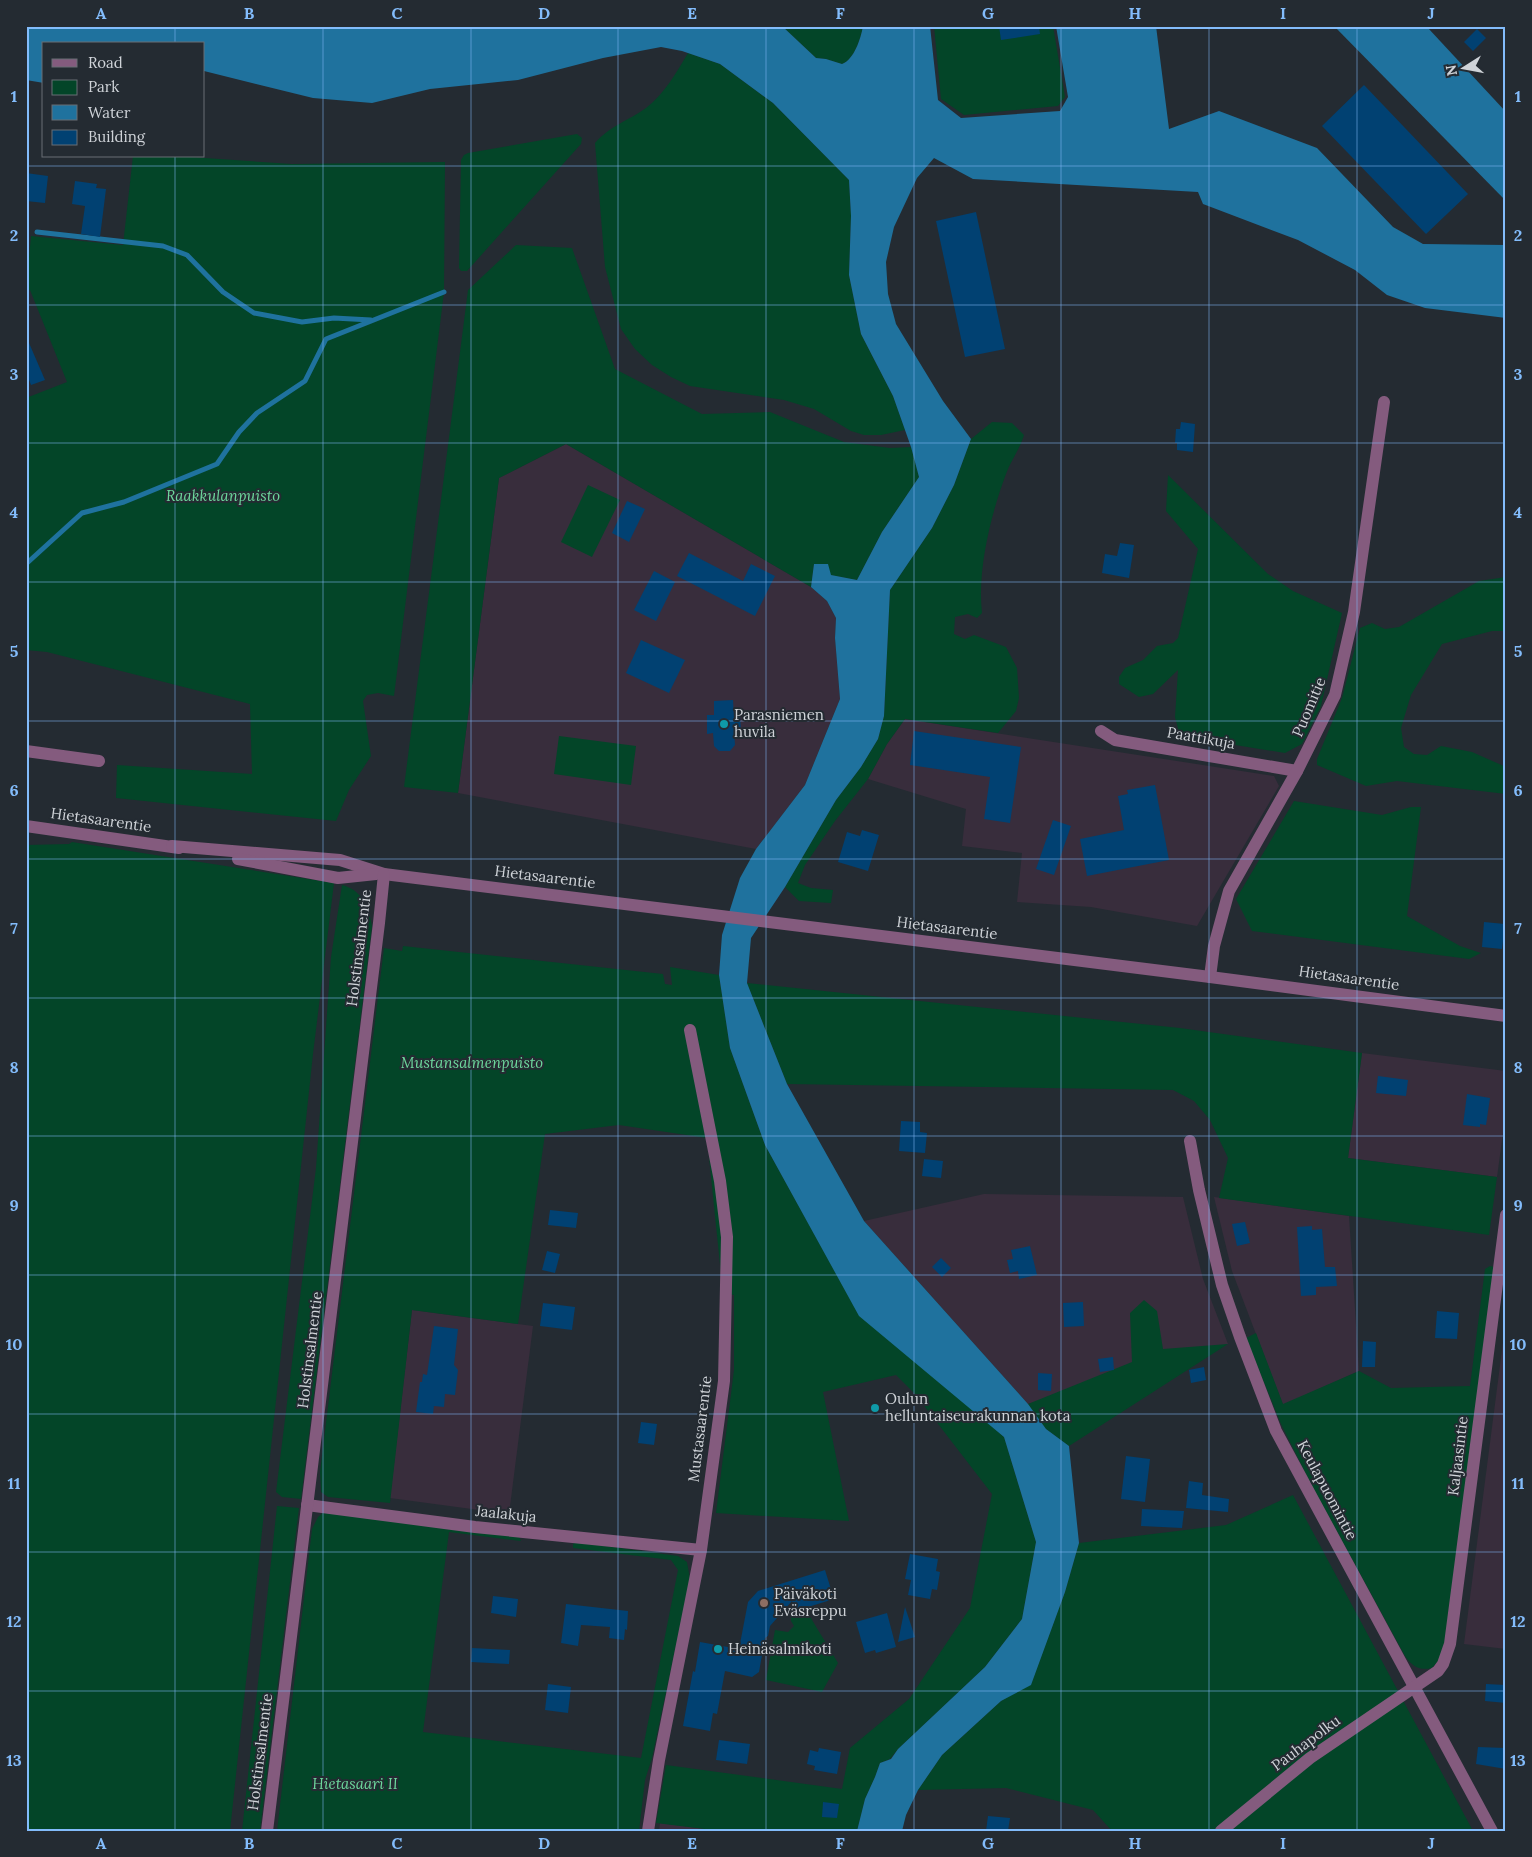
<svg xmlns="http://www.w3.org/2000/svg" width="1532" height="1857" font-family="Lora,serif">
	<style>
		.commercial { fill: #382d3c }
		.green { fill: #034528 }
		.water { fill: #1f729e }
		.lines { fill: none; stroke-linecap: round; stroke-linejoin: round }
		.stream { stroke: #1f729e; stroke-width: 5 }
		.building { fill: #014172 }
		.minor { stroke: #845b7e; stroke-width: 12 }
		.grid { fill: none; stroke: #83bcfb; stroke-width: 1; stroke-opacity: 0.55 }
		.culture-dot { fill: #0f9aa8; stroke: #242b32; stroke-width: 2 }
		.education-dot { fill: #8d6e63; stroke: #242b32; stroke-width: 2 }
		.labels { text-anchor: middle; stroke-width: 4; stroke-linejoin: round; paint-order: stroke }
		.park-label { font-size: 15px; font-style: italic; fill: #6dd89d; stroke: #242b32 }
		.street-label { font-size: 15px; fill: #cfd3d8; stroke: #242b32 }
		.poi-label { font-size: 15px; fill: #cfd3d8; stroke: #242b32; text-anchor: start }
		.neatline { fill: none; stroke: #83bcfb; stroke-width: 2 }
		.grid-label { font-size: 16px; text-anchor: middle; font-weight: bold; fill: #83bcfb }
	</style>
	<rect width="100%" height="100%" fill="#242b32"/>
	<g class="commercial">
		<polygon points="566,444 811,587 827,601 836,618 835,638 840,699 805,785 756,849 458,793 499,478"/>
		<polygon points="905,719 1274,776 1279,786 1197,926 1091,907 1017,902 1022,853 962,846 966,809 868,779 887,744"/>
		<polygon points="1362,1053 1506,1071 1506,1111 1497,1177 1348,1158"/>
		<polygon points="984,1194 1183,1197 1203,1279 1228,1344 1028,1404 864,1221"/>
		<polygon points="1214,1197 1349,1216 1359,1371 1283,1405 1232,1271"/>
		<polygon points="412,1310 533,1326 509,1514 390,1498"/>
		<polygon points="1506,1319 1506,1649 1464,1644"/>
		<polygon points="660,1823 721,1831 659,1831"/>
	</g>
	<g class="green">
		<path d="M782,26h81c-2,12 -9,34 -21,38l-16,-5 -10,-1z"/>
		<polygon points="934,26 1053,26 1065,97 1058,106 964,115 941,99"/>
		<path d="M688,53l32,11 53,39 76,77 2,35 -2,60 12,59 32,62 12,34 -24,5h-17l-13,-4 -37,-22 -30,-9 -94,-14 -19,-9 -19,-12 -17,-16 -14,-20 -16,-62 -10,-124c16,-18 33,-22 51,-35 19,-15 30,-35 42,-55z"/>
		<polygon points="577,134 582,138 581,144 467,271 461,271 459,268 461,160 464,155 468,153"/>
		<polygon points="133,156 176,156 292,164 445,162 444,292 394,696 378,693 367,695 363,701 371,756 349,790 336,821 116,798 117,765 252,774 250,704 47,652 26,650 26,398 67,382 30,290 26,291 31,236 123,245"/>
		<polygon points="516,245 572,248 615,369 702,414 770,412 844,442 890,448 911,447 919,477 882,532 857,580 830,575 814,564 811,587 566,444 499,478 458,793 404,787 468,290"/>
		<path d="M992,422l20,1 12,12c-4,14 -13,25 -18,39 -15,40 -29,96 -24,139l-5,5 -9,-4 -13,3 -1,17 11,5 9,-4 32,12 11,21 2,30 -3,13 -18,22 -93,-14 -18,25 -19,35 -33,42 -30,44 -7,18 13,5 22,2 -2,13 -32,-2 -14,-14 51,-87 25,-33 17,-28 6,-23 6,-126 42,-62 22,-43 17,-46z"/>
		<polygon points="1168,475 1268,574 1293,591 1342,613 1321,706 1302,744 1285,753 1180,736 1175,717 1178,670 1153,694 1139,697 1119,684 1119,677 1125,668 1143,660 1157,646 1173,643 1178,638 1198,549 1166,511"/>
		<polygon points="588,485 620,500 592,557 561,542"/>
		<polygon points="1506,577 1506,631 1492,631 1442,644 1411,695 1401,728 1404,747 1414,754 1427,755 1441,746 1472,752 1506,767 1506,794 1397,781 1366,786 1317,765 1317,759 1342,698 1360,628 1372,623 1385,629 1399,627 1479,581"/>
		<polygon points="559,736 636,746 631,785 554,774"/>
		<polygon points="1294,801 1382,815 1411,807 1421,807 1407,916 1460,946 1481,953 1469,959 1252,931 1236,899"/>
		<polygon points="72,842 334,883 313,1054 230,1831 26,1831 26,845 69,844"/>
		<path d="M342,885c20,5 27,22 30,41l-71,573 -19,-2 -6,-5 40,-324 15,-211z"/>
		<polygon points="403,946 663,974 665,984 672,985 670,967 719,975 730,1048 765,1145 859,1315 928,1368 1004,1437 1036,1542 1022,1619 985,1667 898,1749 890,1759 880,1763 875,1777 865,1799 857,1831 721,1831 656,1823 666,1765 842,1789 850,1748 909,1699 970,1608 992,1494 915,1394 896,1375 823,1392 849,1521 716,1513 734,1370 734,1295 721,1293 722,1284 707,1138 619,1125 545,1134 518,1324 412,1310 390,1503 328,1497 321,1492 320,1472 384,948 402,951"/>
		<polygon points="747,983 1180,1028 1362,1053 1348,1158 1497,1177 1489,1235 1219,1198 1228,1158 1210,1120 1194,1101 1173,1090 787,1084"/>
		<path d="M1490,1266l4,1 -50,383 -3,8 -9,10c-13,3 -20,-2 -27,-12l-96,-176 -28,-56 -35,-86 10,-5 27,71 76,-33 32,17 79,-2 15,-117z"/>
		<polygon points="1144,1300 1157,1311 1163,1349 1228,1344 1069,1446 1046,1429 1028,1404 1132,1362 1130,1313"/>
		<polygon points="1293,1495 1473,1831 1112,1831 1093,1810 1006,1788 918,1790 942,1755 1001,1701 1031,1684 1065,1592 1079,1543 1226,1525"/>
		<polygon points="277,1506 299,1508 260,1831 242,1831"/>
		<polygon points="324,1512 518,1534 521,1541 449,1532 423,1732 641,1758 678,1570 671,1560 573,1548 573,1544 576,1542 678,1556 687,1562 690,1579 652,1758 645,1780 639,1831 277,1831 312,1529 318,1517"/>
		<polygon points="803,1605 838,1663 822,1692 766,1680 775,1630 788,1632 794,1626 791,1621 791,1609"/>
	</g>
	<g class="water">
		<path d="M26,26h756l34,32 10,1 16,5c12,-4 19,-26 21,-38h67l8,74 23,18 99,-7 8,-14 -12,-71h100l13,103 50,-18 98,37 76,79 30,17 83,1v73l-81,-10 -38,-13 -32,-25 -57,-30 -95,-36 -5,-12 -225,-13 -39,-21 -17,20 -23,49 -8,35 2,32 8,30 47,77 28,38 -17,46 -22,43 -42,62 -6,126 -6,23 -17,28 -25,33 -51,87 -34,51 -4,45 40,101 77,137 164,183 18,25 23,17 10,97 -14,49 -34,93 -30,16 -59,54 -24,35 -12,25 -4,16h-45l8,-32 10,-22 5,-14 11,-4 7,-10 87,-82 37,-48 14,-77 -32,-105 -145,-121 -94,-171 -35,-97 -11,-73 3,-40 18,-57 16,-29 49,-64 35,-86 -5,-61 1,-20 -9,-17 -16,-14 3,-23h14l3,11 26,5 25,-48 37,-55 -8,-30 -18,-51 -32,-62 -12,-59 2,-59 -2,-36 -76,-77 -53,-39 -38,-13 -21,-4 -58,11 -85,22 -88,9 -58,14 -59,-5 -109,-27v-27h-160v39l-18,-3z"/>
		<polygon points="1334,26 1426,26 1428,28 1506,112 1506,201"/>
	</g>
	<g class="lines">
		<g class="stream">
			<polyline points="37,232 163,246 187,255 223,292 254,313 302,322 334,318 371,320"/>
			<polyline points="26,564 82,513 124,502 217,464 239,432 257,413 305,381 326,339 444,292"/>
		</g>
	</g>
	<g class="building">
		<polygon points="999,26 1039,26 1040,34 1001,40"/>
		<polygon points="1477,29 1486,38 1473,51 1464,42"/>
		<polygon points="1364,85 1468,194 1426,234 1322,126"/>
		<polygon points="26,173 48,176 45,203 26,201"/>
		<polygon points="75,181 97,184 96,188 106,189 100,237 81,234 85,206 72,204"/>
		<polygon points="976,212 1005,349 965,357 936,221"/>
		<polygon points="26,336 45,380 31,385 26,372"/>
		<polygon points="1181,422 1195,424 1193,452 1177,450 1177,443 1175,443 1176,429 1180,429"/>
		<polygon points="627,501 645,509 629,542 612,533"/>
		<polygon points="1120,543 1134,545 1129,578 1102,573 1105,554 1117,556"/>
		<polygon points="689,553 743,581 751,564 775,576 755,616 677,576"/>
		<polygon points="654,571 675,582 656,621 634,610"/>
		<polygon points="641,640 685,660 669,693 626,673"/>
		<polygon points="733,700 734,717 740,716 741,731 734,731 735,745 730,751 719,751 714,746 713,733 707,734 707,715 714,715 714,701"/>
		<polygon points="914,731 1021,747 1010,823 984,819 990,777 910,765"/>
		<polygon points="1155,785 1169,860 1087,876 1080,839 1124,830 1118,796 1128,794 1127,790"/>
		<polygon points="1053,820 1071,826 1054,875 1036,869"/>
		<polygon points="862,830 879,835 868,871 838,862 847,832 860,836"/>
		<polygon points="1484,922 1505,924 1502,949 1482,947"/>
		<polygon points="1378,1076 1408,1080 1406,1096 1376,1093"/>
		<polygon points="1467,1094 1490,1098 1486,1125 1480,1124 1480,1127 1463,1125"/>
		<polygon points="901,1121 920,1122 920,1132 927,1133 925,1153 899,1151"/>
		<polygon points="924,1159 943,1161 941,1178 922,1176"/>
		<polygon points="550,1210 578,1213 576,1228 548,1225"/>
		<polygon points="1245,1222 1250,1243 1237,1246 1232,1224"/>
		<polygon points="1312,1226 1312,1230 1322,1229 1325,1267 1335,1267 1337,1286 1316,1287 1316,1295 1301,1296 1297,1227"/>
		<polygon points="1030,1246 1037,1275 1019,1279 1018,1271 1010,1273 1007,1260 1013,1259 1011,1250"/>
		<polygon points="547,1251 560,1254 555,1273 542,1270"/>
		<polygon points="941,1258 951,1268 942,1277 932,1267"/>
		<polygon points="1083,1302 1084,1326 1064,1327 1063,1303"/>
		<polygon points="543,1303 575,1307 572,1330 540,1326"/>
		<polygon points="1437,1311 1459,1313 1457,1339 1435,1338"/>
		<polygon points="434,1326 458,1329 454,1365 458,1370 455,1395 445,1394 444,1407 434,1406 433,1414 416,1412 420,1382 422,1382 423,1374 427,1375"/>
		<polygon points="1363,1341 1376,1342 1375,1367 1362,1367"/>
		<polygon points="1113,1357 1114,1370 1100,1372 1098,1359"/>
		<polygon points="1204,1367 1206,1380 1191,1383 1189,1370"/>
		<polygon points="1038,1373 1052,1374 1051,1391 1038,1390"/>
		<polygon points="641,1422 657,1424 654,1445 638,1443"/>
		<polygon points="1126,1456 1150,1459 1145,1502 1121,1499"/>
		<polygon points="1189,1481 1203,1483 1202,1495 1229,1499 1228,1512 1186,1508"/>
		<polygon points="1142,1509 1184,1511 1182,1528 1141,1526"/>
		<polygon points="910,1554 938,1559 936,1571 940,1572 937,1590 932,1589 930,1599 908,1595 911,1580 905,1579"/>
		<polygon points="825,1570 834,1599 795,1611 792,1601 770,1626 768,1636 765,1638 759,1672 752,1677 725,1671 717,1714 713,1713 710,1731 683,1726 693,1671 695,1672 700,1642 739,1649 748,1602 758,1591"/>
		<polygon points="493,1596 518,1599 516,1617 491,1613"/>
		<polygon points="566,1604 628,1611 627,1630 625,1629 624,1640 609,1638 610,1627 581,1625 578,1646 561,1643"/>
		<polygon points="905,1607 915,1637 898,1642"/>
		<polygon points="887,1613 896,1647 876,1653 875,1650 865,1653 856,1622"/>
		<polygon points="472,1648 510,1650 509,1664 471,1662"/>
		<polygon points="548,1684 571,1687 568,1713 545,1710"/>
		<polygon points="1486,1684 1506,1685 1506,1703 1485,1701"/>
		<polygon points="719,1740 750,1744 747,1764 716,1760"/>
		<polygon points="1478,1747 1506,1748 1506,1769 1476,1764"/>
		<polygon points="819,1748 841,1752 837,1774 814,1770 815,1766 807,1764 810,1750 818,1752"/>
		<polygon points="823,1802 839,1804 837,1818 822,1817"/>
		<polygon points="988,1816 1010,1818 1008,1831 986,1831"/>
	</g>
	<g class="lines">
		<g class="minor">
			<polyline points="1101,731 1115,740 1297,771"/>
			<polyline points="26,751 99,761"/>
			<polyline points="26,826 179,848"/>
			<polyline points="172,846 340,860 384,874 1210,977 1506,1016"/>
			<polyline points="238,859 338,878 376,874"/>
			<polyline points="1210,977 1214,946 1229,891 1297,771 1335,695 1354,612 1384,402"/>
			<polyline points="1190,1141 1199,1190 1222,1285 1240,1337 1276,1431 1492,1831"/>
			<polyline points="307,1505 475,1527 701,1550"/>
			<polyline points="267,1831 379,923 384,874"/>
			<polyline points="648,1831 659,1760 701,1550 724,1381 727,1237 720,1181 690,1030"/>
			<polyline points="1221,1831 1310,1758 1438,1671 1443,1664 1450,1644 1506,1215"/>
		</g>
	</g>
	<path class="grid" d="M175,26v18M323,26v1805M471,26v1805M618,26v1805M766,26v1805M914,26v1805M1061,26v1805M1209,26v1805M1357,26v1805M175,156v1675M26,166h1480M26,305h1480M26,443h1480M26,582h1480M26,721h1480M26,859h1480M26,998h1480M26,1136h1480M26,1275h1480M26,1414h1480M26,1552h1480M26,1691h1480"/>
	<g class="culture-dot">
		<circle cx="724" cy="724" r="5"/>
		<circle cx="875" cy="1408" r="5"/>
		<circle cx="718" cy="1649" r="5"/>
	</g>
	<circle class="education-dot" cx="764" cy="1603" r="5"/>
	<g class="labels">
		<g class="park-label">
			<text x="223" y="501">Raakkulanpuisto</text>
			<text x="472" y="1068">Mustansalmenpuisto</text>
			<text x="355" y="1789">Hietasaari II</text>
		</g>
		<g class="street-label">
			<text transform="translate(1309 707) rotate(-67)" y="5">Puomitie</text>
			<text transform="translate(1201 738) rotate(10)" y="5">Paattikuja</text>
			<text transform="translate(101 820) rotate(8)" y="5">Hietasaarentie</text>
			<text transform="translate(545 877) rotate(7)" y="5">Hietasaarentie</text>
			<text transform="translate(947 928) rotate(7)" y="5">Hietasaarentie</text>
			<text transform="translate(359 948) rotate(-83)" y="5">Holstinsalmentie</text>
			<text transform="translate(1349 978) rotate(8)" y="5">Hietasaarentie</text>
			<text transform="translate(310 1350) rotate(-83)" y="5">Holstinsalmentie</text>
			<text transform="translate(700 1429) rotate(-83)" y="5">Mustasaarentie</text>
			<text transform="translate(1458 1456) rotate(-83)" y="5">Kaljaasintie</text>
			<text transform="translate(1327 1490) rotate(62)" y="5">Keulapuomintie</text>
			<text transform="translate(506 1514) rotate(6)" y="5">Jaalakuja</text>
			<text transform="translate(1306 1743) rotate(-37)" y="5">Pauhapolku</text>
			<text transform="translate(260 1752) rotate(-83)" y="5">Holstinsalmentie</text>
		</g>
		<g class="poi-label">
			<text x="734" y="720">Parasniemen<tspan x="734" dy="17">huvila</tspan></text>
			<text x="885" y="1404">Oulun<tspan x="885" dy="17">helluntaiseurakunnan kota</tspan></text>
			<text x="774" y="1599">Päiväkoti<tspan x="774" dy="17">Eväsreppu</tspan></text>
			<text x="728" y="1654">Heinäsalmikoti</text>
		</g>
	</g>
	<rect width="1532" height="1857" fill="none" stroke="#242b32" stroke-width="55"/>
	<rect x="42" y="42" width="162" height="115" fill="#242b32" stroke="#686e74"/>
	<rect x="52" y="59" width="25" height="8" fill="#845b7e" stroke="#686e74"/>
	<text x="88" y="68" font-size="15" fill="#cfd3d8">Road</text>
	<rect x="52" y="80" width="25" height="15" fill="#034528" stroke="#686e74"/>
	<text x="88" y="92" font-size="15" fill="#cfd3d8">Park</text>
	<rect x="52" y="105" width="25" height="15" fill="#1f729e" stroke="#686e74"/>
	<text x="88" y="118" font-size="15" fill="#cfd3d8">Water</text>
	<rect x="52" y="130" width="25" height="15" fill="#014172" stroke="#686e74"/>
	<text x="88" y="142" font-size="15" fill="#cfd3d8">Building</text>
	<g transform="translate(1464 68) rotate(259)" stroke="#242b32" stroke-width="4" paint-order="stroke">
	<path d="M0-4L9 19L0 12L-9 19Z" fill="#cfd3d8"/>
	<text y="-8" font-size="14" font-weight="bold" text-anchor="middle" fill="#cfd3d8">N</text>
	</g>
	<rect x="28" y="28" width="1476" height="1802" class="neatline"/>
	<g class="grid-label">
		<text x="101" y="19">A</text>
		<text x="249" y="19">B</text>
		<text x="397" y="19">C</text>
		<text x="544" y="19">D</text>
		<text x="692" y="19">E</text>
		<text x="840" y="19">F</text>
		<text x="988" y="19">G</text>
		<text x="1135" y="19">H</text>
		<text x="1283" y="19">I</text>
		<text x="1431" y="19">J</text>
		<text x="14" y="102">1</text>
		<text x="1518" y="102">1</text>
		<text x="14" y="241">2</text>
		<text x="1518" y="241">2</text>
		<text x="14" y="380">3</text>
		<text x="1518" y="380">3</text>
		<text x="14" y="518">4</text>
		<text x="1518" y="518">4</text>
		<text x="14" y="657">5</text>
		<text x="1518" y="657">5</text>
		<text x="14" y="796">6</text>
		<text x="1518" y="796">6</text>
		<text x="14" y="934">7</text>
		<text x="1518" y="934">7</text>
		<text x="14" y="1073">8</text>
		<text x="1518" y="1073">8</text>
		<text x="14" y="1211">9</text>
		<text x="1518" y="1211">9</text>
		<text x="14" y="1350">10</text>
		<text x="1518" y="1350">10</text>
		<text x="14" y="1489">11</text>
		<text x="1518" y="1489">11</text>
		<text x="14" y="1627">12</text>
		<text x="1518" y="1627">12</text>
		<text x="14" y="1766">13</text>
		<text x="1518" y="1766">13</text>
		<text x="101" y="1849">A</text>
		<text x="249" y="1849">B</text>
		<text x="397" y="1849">C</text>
		<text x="544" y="1849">D</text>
		<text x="692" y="1849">E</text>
		<text x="840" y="1849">F</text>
		<text x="988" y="1849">G</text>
		<text x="1135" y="1849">H</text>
		<text x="1283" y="1849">I</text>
		<text x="1431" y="1849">J</text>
	</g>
</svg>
